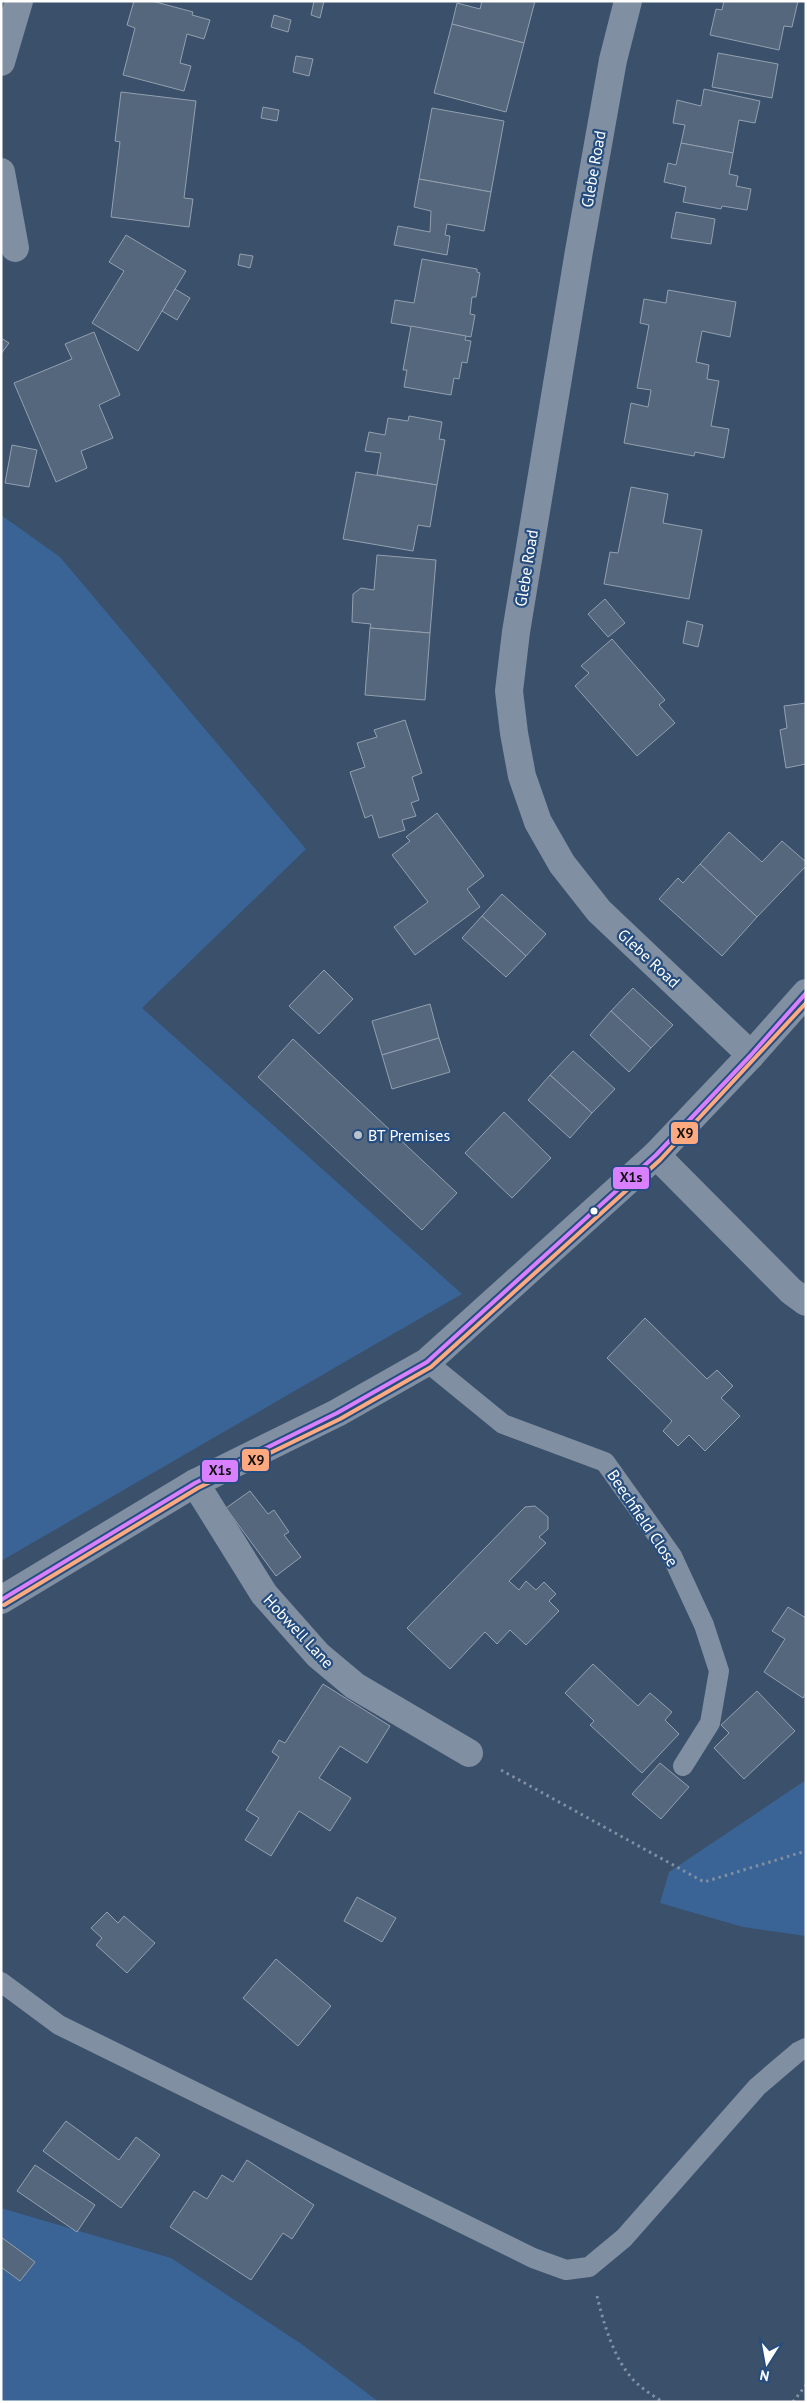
<svg xmlns="http://www.w3.org/2000/svg" width="807" height="2403" font-family="'PT Sans',sans-serif">
	<style>
		.green { fill: #3a6495 }
		.building { fill: #55677c; stroke: #93a0b0 }
		.lines { fill: none; stroke-linecap: round; stroke-linejoin: round }
		.path { stroke: #808fa1; stroke-width: 3; stroke-dasharray: 2.5 4; stroke-linecap: butt }
		.service { stroke: #808fa1; stroke-width: 20 }
		.minor { stroke: #808fa1; stroke-width: 28 }
		.tertiary { stroke: #808fa1; stroke-width: 28 }
		.bus-1-casing { stroke: #264d7f; stroke-width: 8 }
		.bus-2-casing { stroke: #264d7f; stroke-width: 8 }
		.bus-1 { stroke: #d880ff; stroke-width: 4 }
		.bus-2 { stroke: #ffa980; stroke-width: 4 }
		.poi-dot { fill: #bac2cb; stroke: #264d7f; stroke-width: 2 }
		.bus-dot { fill: #fff; stroke: #264d7f; stroke-width: 2 }
		.labels { text-anchor: middle; stroke-width: 4.5; stroke-linejoin: round; paint-order: stroke }
		.street-label { font-size: 16px; fill: #fff; stroke: #264d7f }
		.poi-label { font-size: 16px; fill: #fff; stroke: #264d7f; text-anchor: start }
		.line-badge { stroke: #264d7f; stroke-width: 2 }
		.pale-badge-label { font-size: 14px; text-anchor: middle; font-weight: bold; fill: #111 }
	</style>
	<rect width="100%" height="100%" fill="#3a506b"/>
	<g class="green">
		<polygon points="1,515 60,557 306,849 142,1008 462,1294 1,1561"/>
		<polygon points="806,1780 806,1936 743,1927 660,1903 669,1872"/>
		<polygon points="1,2208 171,2258 300,2343 379,2402 1,2402"/>
	</g>
	<g class="building">
		<polygon points="134,1 152,1 193,12 192,15 210,20 204,39 187,34 180,63 191,66 184,91 123,75 135,28 127,25"/>
		<polygon points="314,1 324,1 320,18 311,15"/>
		<polygon points="482,1 535,1 524,43 452,24 457,3 480,9"/>
		<polygon points="724,1 798,1 792,27 784,26 779,50 710,35 716,9 722,10"/>
		<polygon points="274,15 291,20 288,32 271,27"/>
		<polygon points="452,24 524,43 506,112 434,93"/>
		<polygon points="718,53 778,64 772,98 712,87"/>
		<polygon points="296,56 313,59 309,76 293,72"/>
		<polygon points="704,89 760,101 755,123 739,120 733,153 681,143 685,125 673,123 677,100 701,106"/>
		<polygon points="121,92 196,101 184,198 193,199 189,227 111,217 120,142 115,141"/>
		<polygon points="263,107 279,110 277,121 261,118"/>
		<polygon points="432,108 504,121 491,192 419,179"/>
		<polygon points="681,143 733,153 729,174 738,176 736,186 751,189 747,210 722,206 721,209 683,202 686,187 664,182 668,163 676,165"/>
		<polygon points="419,179 491,192 484,231 447,224 445,235 450,236 447,255 394,245 398,226 430,232 431,211 414,207"/>
		<polygon points="676,212 715,219 711,244 671,238"/>
		<polygon points="126,235 186,271 138,351 92,323 124,271 109,262"/>
		<polygon points="240,254 253,256 250,268 238,265"/>
		<polygon points="422,259 477,269 477,272 480,273 476,297 472,297 470,314 475,315 471,337 391,323 395,300 414,303"/>
		<polygon points="175,289 190,298 177,320 162,311"/>
		<polygon points="668,290 736,302 730,337 702,331 696,362 709,365 707,379 719,381 711,426 729,429 724,458 695,452 694,456 624,443 631,403 648,407 651,390 637,388 649,325 640,323 644,299 666,303"/>
		<polygon points="411,326 466,336 465,340 471,341 467,363 462,362 459,379 454,378 451,395 404,387 407,370 403,370"/>
		<polygon points="94,332 120,395 99,405 113,438 81,451 87,468 56,482 14,383 72,359 65,344"/>
		<polygon points="1,338 9,343 1,354"/>
		<polygon points="409,416 442,422 439,439 445,440 437,485 377,475 381,453 365,451 369,432 385,435 388,418 408,421"/>
		<polygon points="12,445 37,450 29,487 5,483"/>
		<polygon points="356,472 437,485 430,527 418,525 413,551 343,539"/>
		<polygon points="631,487 668,494 663,523 702,530 689,599 604,584 610,552 618,553"/>
		<polygon points="377,555 436,560 430,633 370,628 371,624 352,622 353,594 361,588 374,590"/>
		<polygon points="605,599 625,623 608,637 588,614"/>
		<polygon points="687,621 703,625 698,647 683,643"/>
		<polygon points="370,628 430,633 425,700 365,695"/>
		<polygon points="612,639 665,700 659,705 675,723 637,756 575,686 589,673 581,666"/>
		<polygon points="806,703 806,764 786,768 780,730 787,728 784,706"/>
		<polygon points="405,720 422,773 412,777 419,800 411,803 416,816 402,820 405,830 379,838 372,815 365,818 350,772 365,767 357,743 377,737 374,730"/>
		<polygon points="437,813 484,876 467,889 480,907 415,955 394,927 428,902 392,855 410,841 406,837"/>
		<polygon points="729,832 762,862 782,841 806,862 806,866 757,917 700,864"/>
		<polygon points="700,864 757,917 722,956 659,899 678,878 683,883"/>
		<polygon points="502,894 546,934 526,956 482,916"/>
		<polygon points="482,916 526,956 506,977 462,938"/>
		<polygon points="324,970 353,999 319,1034 289,1006"/>
		<polygon points="633,988 673,1025 651,1048 611,1011"/>
		<polygon points="430,1004 439,1038 382,1055 372,1021"/>
		<polygon points="611,1011 651,1048 629,1072 590,1035"/>
		<polygon points="439,1038 450,1072 392,1089 382,1055"/>
		<polygon points="293,1039 457,1193 422,1230 258,1077"/>
		<polygon points="573,1051 615,1089 592,1113 550,1075"/>
		<polygon points="550,1075 592,1113 570,1138 528,1100"/>
		<polygon points="504,1112 551,1158 512,1198 465,1153"/>
		<polygon points="645,1318 707,1379 717,1370 733,1386 721,1398 740,1416 705,1451 689,1435 678,1446 663,1431 672,1421 607,1358"/>
		<polygon points="250,1491 268,1514 274,1510 289,1532 284,1535 301,1557 276,1576 226,1508"/>
		<polygon points="535,1506 548,1517 548,1529 539,1537 546,1543 509,1581 519,1590 526,1581 536,1590 544,1582 556,1594 549,1601 559,1611 526,1645 510,1630 497,1644 485,1632 450,1669 407,1628 525,1507"/>
		<polygon points="788,1607 806,1618 806,1693 803,1698 764,1672 785,1639 772,1631"/>
		<polygon points="593,1664 638,1706 650,1693 672,1712 665,1720 679,1734 642,1773 590,1725 594,1721 565,1693"/>
		<polygon points="323,1684 390,1726 367,1763 340,1746 319,1778 351,1798 330,1831 299,1811 271,1856 245,1840 259,1818 246,1810 279,1757 272,1752 279,1740 285,1743"/>
		<polygon points="757,1691 795,1731 744,1779 714,1748 729,1733 721,1725"/>
		<polygon points="660,1763 689,1787 661,1819 632,1794"/>
		<polygon points="357,1897 396,1918 382,1942 344,1921"/>
		<polygon points="107,1912 118,1923 124,1916 155,1943 127,1973 96,1945 102,1938 91,1928"/>
		<polygon points="276,1959 331,2006 298,2046 243,1998"/>
		<polygon points="66,2121 119,2160 136,2137 160,2155 121,2208 43,2151"/>
		<polygon points="247,2160 314,2205 292,2239 283,2233 251,2280 170,2227 194,2191 207,2199 222,2175 233,2182"/>
		<polygon points="35,2165 95,2205 77,2232 17,2191"/>
		<polygon points="1,2237 35,2262 20,2281 1,2267"/>
	</g>
	<g class="lines">
		<g class="path">
			<polyline points="501,1770 704,1882 806,1851"/>
			<path d="M597,2296c7,29 19,71 43,90 7,6 15,11 23,16"/>
			<polyline points="793,2402 806,2385"/>
		</g>
		<g class="service">
			<polyline points="427,1362 503,1424 605,1462 672,1556 704,1625 719,1671 710,1723 683,1766"/>
			<polyline points="1,1982 59,2025 533,2258 566,2270 589,2267 624,2238 757,2087 798,2052 806,2048"/>
		</g>
		<g class="minor">
			<polyline points="628,1 613,60 579,251 516,632 509,691 514,733 522,776 538,822 562,864 599,911 751,1055"/>
			<polyline points="1,62 19,1"/>
			<polyline points="1,172 15,248"/>
			<polyline points="656,1155 791,1291 806,1302"/>
			<polyline points="195,1483 264,1594 318,1655 355,1686 469,1753"/>
		</g>
		<polyline class="tertiary" points="1,1600 195,1483 337,1413 427,1362 656,1155 751,1055 806,993"/>
		<g class="bus-1-casing">
			<polyline id="bus-1" points="1,1600 195,1483 337,1413 427,1362 656,1155 751,1055 806,993"/>
		</g>
		<g class="bus-2-casing">
			<polyline id="bus-2" points="4,1605 198,1488 340,1419 431,1367 660,1160 806,1003"/>
		</g>
		<use href="#bus-1" class="bus-1"/>
		<use href="#bus-2" class="bus-2"/>
	</g>
	<circle class="poi-dot" cx="358" cy="1135" r="5"/>
	<circle class="bus-dot" cx="594" cy="1211" r="4.5"/>
	<g class="labels">
		<g class="street-label">
			<text transform="translate(593 169) rotate(-80)" y="6">Glebe Road</text>
			<text transform="translate(526 568) rotate(-81)" y="6">Glebe Road</text>
			<text transform="translate(649 958) rotate(43)" y="6">Glebe Road</text>
			<text transform="translate(643 1518) rotate(56)" y="6">Beechfield Close</text>
			<text transform="translate(299 1631) rotate(47)" y="6">Hobwell Lane</text>
		</g>
		<g class="poi-label">
			<text x="368" y="1141">BT Premises</text>
		</g>
	</g>
	<g class="line-badge">
		<rect x="670" y="1121" width="29" height="24" rx="5" fill="#ffa980"/>
		<rect x="612" y="1166" width="38" height="24" rx="5" fill="#d880ff"/>
		<rect x="241" y="1448" width="29" height="24" rx="5" fill="#ffa980"/>
		<rect x="201" y="1459" width="38" height="24" rx="5" fill="#d880ff"/>
	</g>
	<g class="pale-badge-label">
		<text x="685" y="1138">X9</text>
		<text x="631" y="1182">X1s</text>
		<text x="256" y="1465">X9</text>
		<text x="220" y="1475">X1s</text>
	</g>
	<rect width="807" height="2403" fill="none" stroke="#ffffff" stroke-width="5"/>
	<g transform="translate(767 2363) rotate(191)" stroke="#264d7f" stroke-width="4" paint-order="stroke">
	<path d="M0-4L9 19L0 12L-9 19Z" fill="#ffffff"/>
	<text y="-8" font-size="14" font-weight="bold" text-anchor="middle" fill="#ffffff">N</text>
	</g>
</svg>
